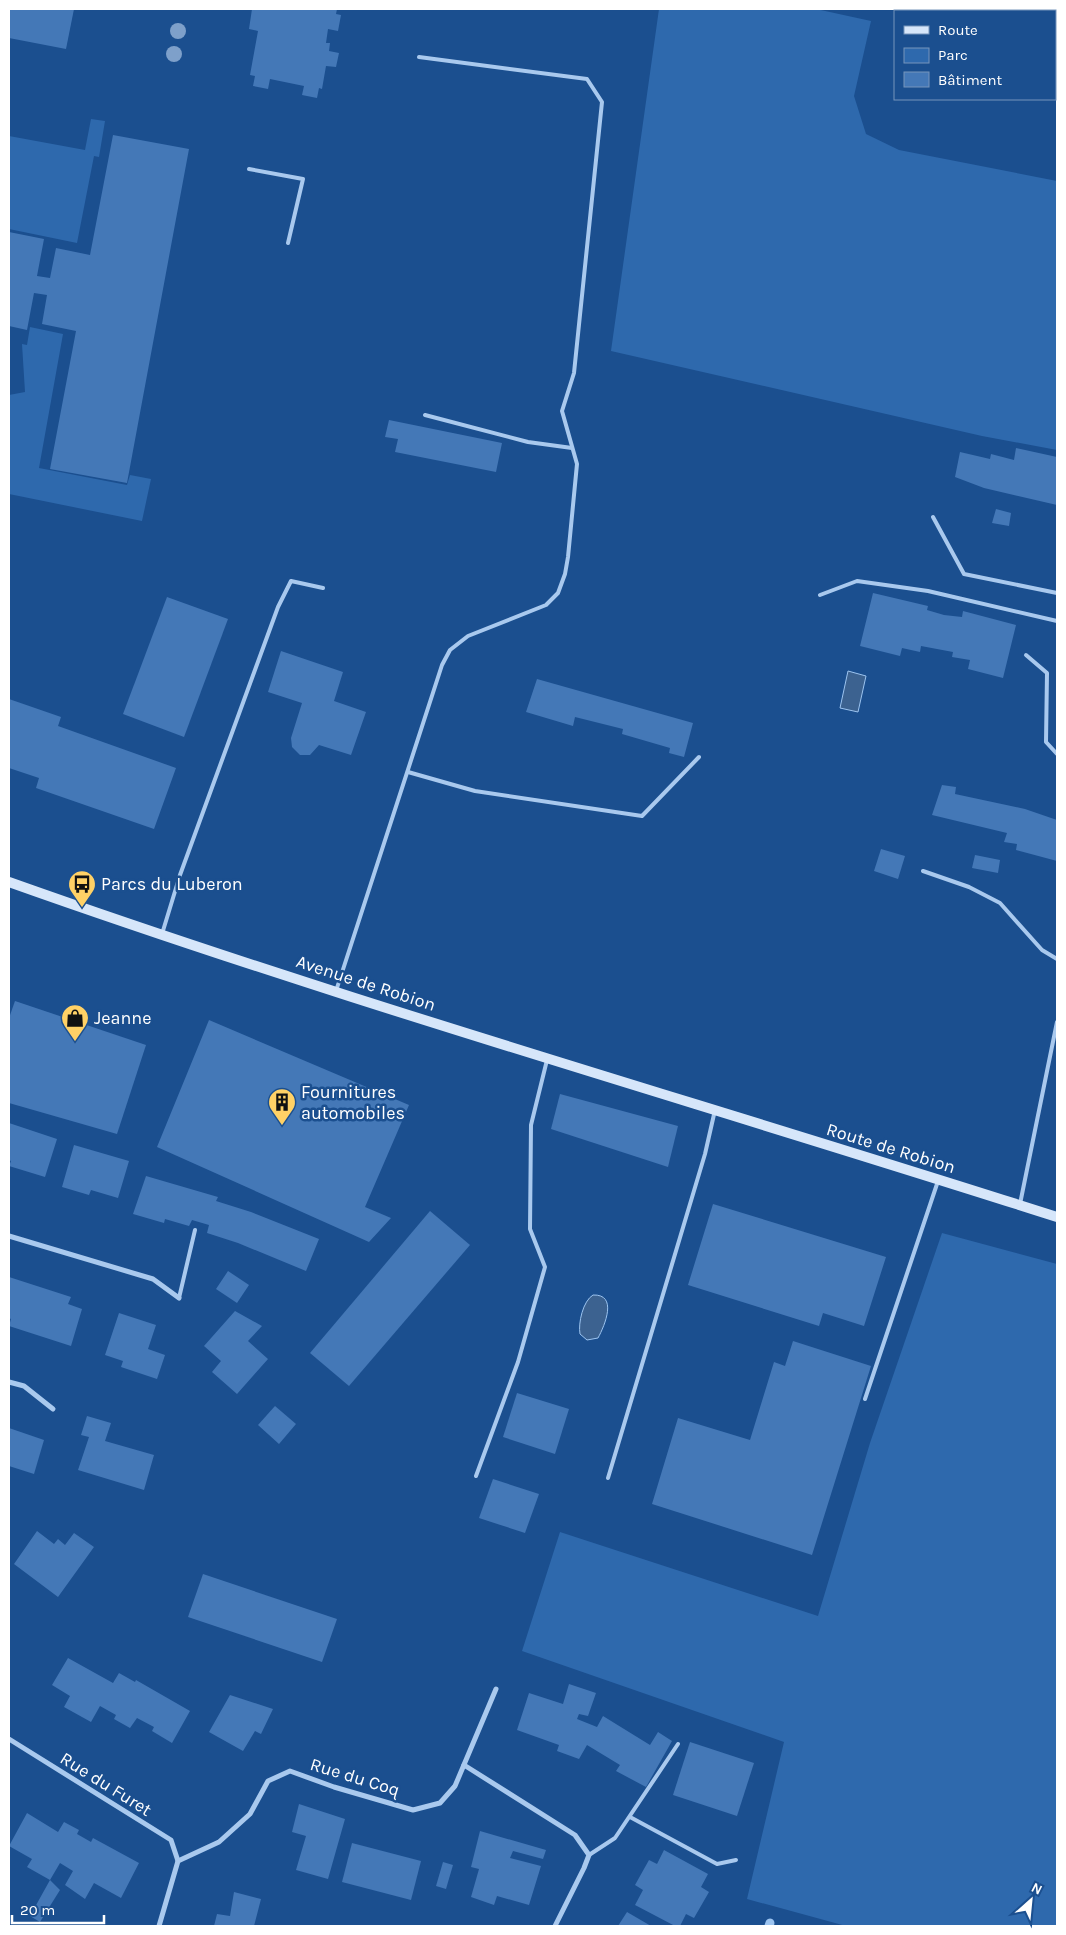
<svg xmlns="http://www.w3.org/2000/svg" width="1066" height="1935" font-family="Karla,sans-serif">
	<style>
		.green { fill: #2e69ad }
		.water { fill: #3c6290; stroke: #9cc4f0 }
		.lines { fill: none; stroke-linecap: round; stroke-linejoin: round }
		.stream { stroke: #9cc4f0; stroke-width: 9 }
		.building { fill: #4478b7 }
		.service { stroke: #a9c9ee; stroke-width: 4 }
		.minor { stroke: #a9c9ee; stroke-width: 5 }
		.secondary { stroke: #d6e6fa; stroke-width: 10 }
		.tree { fill: #7ea0ca }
		.labels { text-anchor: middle; stroke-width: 5; stroke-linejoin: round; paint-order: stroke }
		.poi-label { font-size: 18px; fill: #fff; stroke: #1b4f8f; text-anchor: start }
		.street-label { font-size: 18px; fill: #fff; stroke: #1b4f8f }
	</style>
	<rect width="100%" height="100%" fill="#1b4f8f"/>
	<g class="green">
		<polygon points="659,9 816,9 871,21 854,96 866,134 899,150 1057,181 1057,450 982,436 611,351"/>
		<polygon points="91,119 105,121 99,157 94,156 77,243 9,229 9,136 85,150"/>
		<polygon points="30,327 63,334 39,468 127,485 130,475 151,479 142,521 9,494 9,395 25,392 22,344 27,345"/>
		<polygon points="942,1233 1057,1264 1057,1926 846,1926 747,1899 784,1742 522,1651 560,1532 818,1616 870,1443"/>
	</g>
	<g class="water">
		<polygon points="848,671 866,676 858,712 840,708"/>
		<path d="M593,1295c25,-1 12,30 5,43l-11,2 -7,-6c-2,-11 3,-33 13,-39z"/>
	</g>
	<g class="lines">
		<polyline class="stream" points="769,1926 770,1923"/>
	</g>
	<g class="building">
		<polygon points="9,9 74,9 66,49 9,38"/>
		<polygon points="252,9 337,9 336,14 341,15 338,31 328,29 326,43 330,43 329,51 339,53 336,67 326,66 322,89 319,88 317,98 302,95 304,86 270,79 268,89 253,86 255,76 250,75 258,31 249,29"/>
		<polygon points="1055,46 1057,47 1057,91 1055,90"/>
		<polygon points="113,135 189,149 127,483 50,469 76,331 42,324 47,295 34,293 27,330 9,326 9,232 44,239 37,276 50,278 56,248 90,255"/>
		<polygon points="389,420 502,443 496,472 395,452 398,439 385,437"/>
		<polygon points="1016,448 1057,457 1057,505 984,488 955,477 960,452 990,459 991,454 1014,460"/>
		<polygon points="996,509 1011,513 1009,526 992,523"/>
		<polygon points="873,593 928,606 927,610 944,615 962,617 963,611 1016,625 1003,678 968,669 970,660 952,657 953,652 921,646 920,652 902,648 900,656 860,646"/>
		<polygon points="167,597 228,619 184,737 123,714"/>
		<polygon points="281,651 343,672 334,701 366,712 351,755 319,745 310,755 300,755 292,747 291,738 302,703 268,692"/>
		<polygon points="537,679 693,723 684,757 669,753 670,748 622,734 623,729 575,717 573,726 526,712"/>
		<polygon points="9,699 61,717 58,726 176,768 154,829 36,788 39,778 9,768"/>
		<polygon points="942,785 956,787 955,794 1025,809 1057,820 1057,861 1016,850 1017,844 1004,842 1007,833 932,815"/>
		<polygon points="881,849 905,856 898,879 874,871"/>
		<polygon points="975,855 1000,860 998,873 972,868"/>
		<polygon points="15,1001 146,1045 117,1134 9,1103 9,1018"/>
		<polygon points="209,1020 409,1105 365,1207 391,1218 369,1242 157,1147"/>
		<polygon points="560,1094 678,1126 668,1167 551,1129"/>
		<polygon points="9,1123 57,1139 45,1177 9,1166 11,1161 9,1160"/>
		<polygon points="74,1145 129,1161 118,1198 91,1190 89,1195 62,1187"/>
		<polygon points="146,1176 218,1197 216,1201 251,1212 319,1239 306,1271 238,1243 207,1233 209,1225 192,1220 189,1226 165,1219 164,1223 133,1214"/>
		<polygon points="713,1204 886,1257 864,1326 823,1313 819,1326 688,1285"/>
		<polygon points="430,1211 470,1245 349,1386 310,1353"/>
		<polygon points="228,1271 249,1285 237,1303 216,1289"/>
		<polygon points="9,1277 71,1297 68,1304 82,1309 71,1346 9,1326 11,1319 9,1318"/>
		<polygon points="235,1311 262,1326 248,1341 268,1359 237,1394 212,1372 221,1361 204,1346"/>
		<polygon points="119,1313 156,1325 148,1349 165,1355 157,1379 121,1367 123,1361 105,1355"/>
		<polygon points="793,1341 871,1366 812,1555 652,1504 678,1418 750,1440 774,1362 785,1366"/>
		<polygon points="517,1393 569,1409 555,1454 503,1437"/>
		<polygon points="275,1406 296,1424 279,1444 258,1425"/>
		<polygon points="87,1416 111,1423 105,1441 154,1455 144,1490 78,1470 89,1437 81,1435"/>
		<polygon points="9,1428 44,1440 34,1474 9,1466"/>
		<polygon points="493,1479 539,1494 525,1533 479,1518"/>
		<polygon points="37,1531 54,1544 58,1539 65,1545 74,1533 94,1547 58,1597 14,1564"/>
		<polygon points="203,1574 337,1619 322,1662 188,1617"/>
		<polygon points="68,1658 113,1683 119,1673 135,1682 136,1680 190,1711 172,1743 152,1731 154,1727 137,1718 130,1728 114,1719 116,1715 100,1706 91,1722 64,1707 70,1696 52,1685"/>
		<polygon points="569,1684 596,1693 588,1716 579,1714 577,1719 597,1727 603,1716 650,1745 658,1732 672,1741 646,1787 616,1771 620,1765 587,1745 579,1759 557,1751 559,1745 517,1730 529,1693 563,1704"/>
		<polygon points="230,1695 273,1709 261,1734 255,1731 243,1751 209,1732"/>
		<polygon points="690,1742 754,1763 737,1816 673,1795"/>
		<polygon points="299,1804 345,1819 328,1879 296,1870 306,1836 292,1832"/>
		<polygon points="27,1813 58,1832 64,1822 79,1830 77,1834 91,1842 93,1838 139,1863 121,1898 94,1883 85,1899 65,1885 73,1871 60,1863 50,1880 60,1890 40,1922 30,1916 50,1880 27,1867 32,1859 9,1846"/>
		<polygon points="480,1831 546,1850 543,1859 513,1851 510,1858 541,1866 529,1905 497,1896 494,1905 471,1897 479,1869 471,1867"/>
		<polygon points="352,1843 421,1861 411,1900 342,1882"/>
		<polygon points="664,1850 708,1874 701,1887 709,1892 694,1918 686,1914 680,1926 675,1926 635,1905 643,1890 635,1885 649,1860 657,1864"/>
		<polygon points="443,1862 453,1865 446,1889 436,1886"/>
		<polygon points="234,1892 261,1899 254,1926 214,1926 217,1914 230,1916"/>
		<polygon points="627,1912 651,1926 618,1926"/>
	</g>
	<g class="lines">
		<g class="service">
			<polyline points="249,169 303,179 288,243"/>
			<polyline points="425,415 528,442 572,448"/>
			<polyline points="933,517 964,574 1057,593"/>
			<polyline points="820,595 857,581 928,591 1057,621"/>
			<polyline points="1026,655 1047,673 1046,742 1057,754"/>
			<polyline points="408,772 475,791 642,816 699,757"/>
			<polyline points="923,871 969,887 1000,903 1042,950 1057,959"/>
			<polyline points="162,934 180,875 278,607 291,581 323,588"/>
			<polyline points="336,991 442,665 450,650 468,636 546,605 558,593 565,574 568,557 577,464 562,411 574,373 602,102 587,79 419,57"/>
			<polyline points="1020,1204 1057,1022"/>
			<polyline points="179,1298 195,1230"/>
			<polyline points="865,1399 938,1181"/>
			<polyline points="476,1476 518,1362 545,1267 530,1229 531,1125 547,1060"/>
			<polyline points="608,1478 705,1154 715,1110"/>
			<polyline points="630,1817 717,1864 736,1860"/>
			<polyline points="589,1855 615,1838 678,1744"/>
		</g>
		<g class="minor">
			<polyline points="9,1236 153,1279 179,1298"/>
			<polyline points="9,1382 24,1386 53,1409"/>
			<polyline points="9,1739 171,1840 178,1861"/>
			<polyline points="464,1765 575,1835 589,1855 584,1868 555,1926"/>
			<polyline points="159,1926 178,1861 219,1842 250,1814 268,1781 290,1771 334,1787 413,1810 440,1803 455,1786 496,1689"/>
		</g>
		<path class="secondary" d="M9,882c346,123 699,223 1048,335"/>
	</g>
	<g class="tree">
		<circle cx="178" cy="31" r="8"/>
		<circle cx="174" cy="54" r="8"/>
	</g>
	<defs>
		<g id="bus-pin" transform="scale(1.4375)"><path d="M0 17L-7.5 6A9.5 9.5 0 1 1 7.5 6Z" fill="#ffd166" stroke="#1b4f8f"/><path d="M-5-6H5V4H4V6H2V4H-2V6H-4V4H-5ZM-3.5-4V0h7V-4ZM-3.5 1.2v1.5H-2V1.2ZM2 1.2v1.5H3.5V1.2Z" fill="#111"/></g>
		<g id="shop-pin" transform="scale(1.4375)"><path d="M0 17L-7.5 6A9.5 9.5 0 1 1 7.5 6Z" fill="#ffd166" stroke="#1b4f8f"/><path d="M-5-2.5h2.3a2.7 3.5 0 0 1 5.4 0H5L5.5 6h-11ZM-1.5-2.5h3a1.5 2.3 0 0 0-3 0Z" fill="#111"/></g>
		<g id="building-pin" transform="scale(1.4375)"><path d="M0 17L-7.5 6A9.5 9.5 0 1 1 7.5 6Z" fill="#ffd166" stroke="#1b4f8f"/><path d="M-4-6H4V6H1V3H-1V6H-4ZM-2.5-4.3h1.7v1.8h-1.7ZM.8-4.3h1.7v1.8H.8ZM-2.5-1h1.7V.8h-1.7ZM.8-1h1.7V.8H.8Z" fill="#111"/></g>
	</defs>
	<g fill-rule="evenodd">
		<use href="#bus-pin" x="82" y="884"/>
		<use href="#shop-pin" x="75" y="1018"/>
		<use href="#building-pin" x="282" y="1102"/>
	</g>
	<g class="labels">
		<g class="poi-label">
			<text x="101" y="890">Parcs du Luberon</text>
			<text x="94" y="1024">Jeanne</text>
			<text x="301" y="1098">Fournitures<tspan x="301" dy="21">automobiles</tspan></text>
		</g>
		<g class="street-label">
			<text transform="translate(366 983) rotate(18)" y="6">Avenue de Robion</text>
			<text transform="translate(891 1148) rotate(17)" y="6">Route de Robion</text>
			<text transform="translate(355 1777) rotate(17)" y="6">Rue du Coq</text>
			<text transform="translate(106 1784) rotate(32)" y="6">Rue du Furet</text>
		</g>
	</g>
	<rect width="1066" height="1935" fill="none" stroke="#ffffff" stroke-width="20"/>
	<rect x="894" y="10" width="162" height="90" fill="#1b4f8f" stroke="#7695bc"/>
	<rect x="904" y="26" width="25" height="8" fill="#d6e6fa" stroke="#7695bc"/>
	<text x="938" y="35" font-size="15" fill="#ffffff">Route</text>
	<rect x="904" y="48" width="25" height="15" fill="#2e69ad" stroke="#7695bc"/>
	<text x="938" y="60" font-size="15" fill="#ffffff">Parc</text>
	<rect x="904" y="72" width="25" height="15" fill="#4478b7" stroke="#7695bc"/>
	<text x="938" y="85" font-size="15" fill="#ffffff">Bâtiment</text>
	<g transform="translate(1031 1900) rotate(27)" stroke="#1b4f8f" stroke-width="4" paint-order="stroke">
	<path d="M0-4L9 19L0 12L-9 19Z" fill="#ffffff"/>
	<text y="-8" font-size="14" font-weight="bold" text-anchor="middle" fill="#ffffff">N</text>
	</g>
	<path d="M12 1915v8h92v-8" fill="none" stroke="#ffffff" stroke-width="2.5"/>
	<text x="20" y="1915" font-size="15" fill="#ffffff" stroke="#1b4f8f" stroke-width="4" paint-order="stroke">20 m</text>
</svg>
